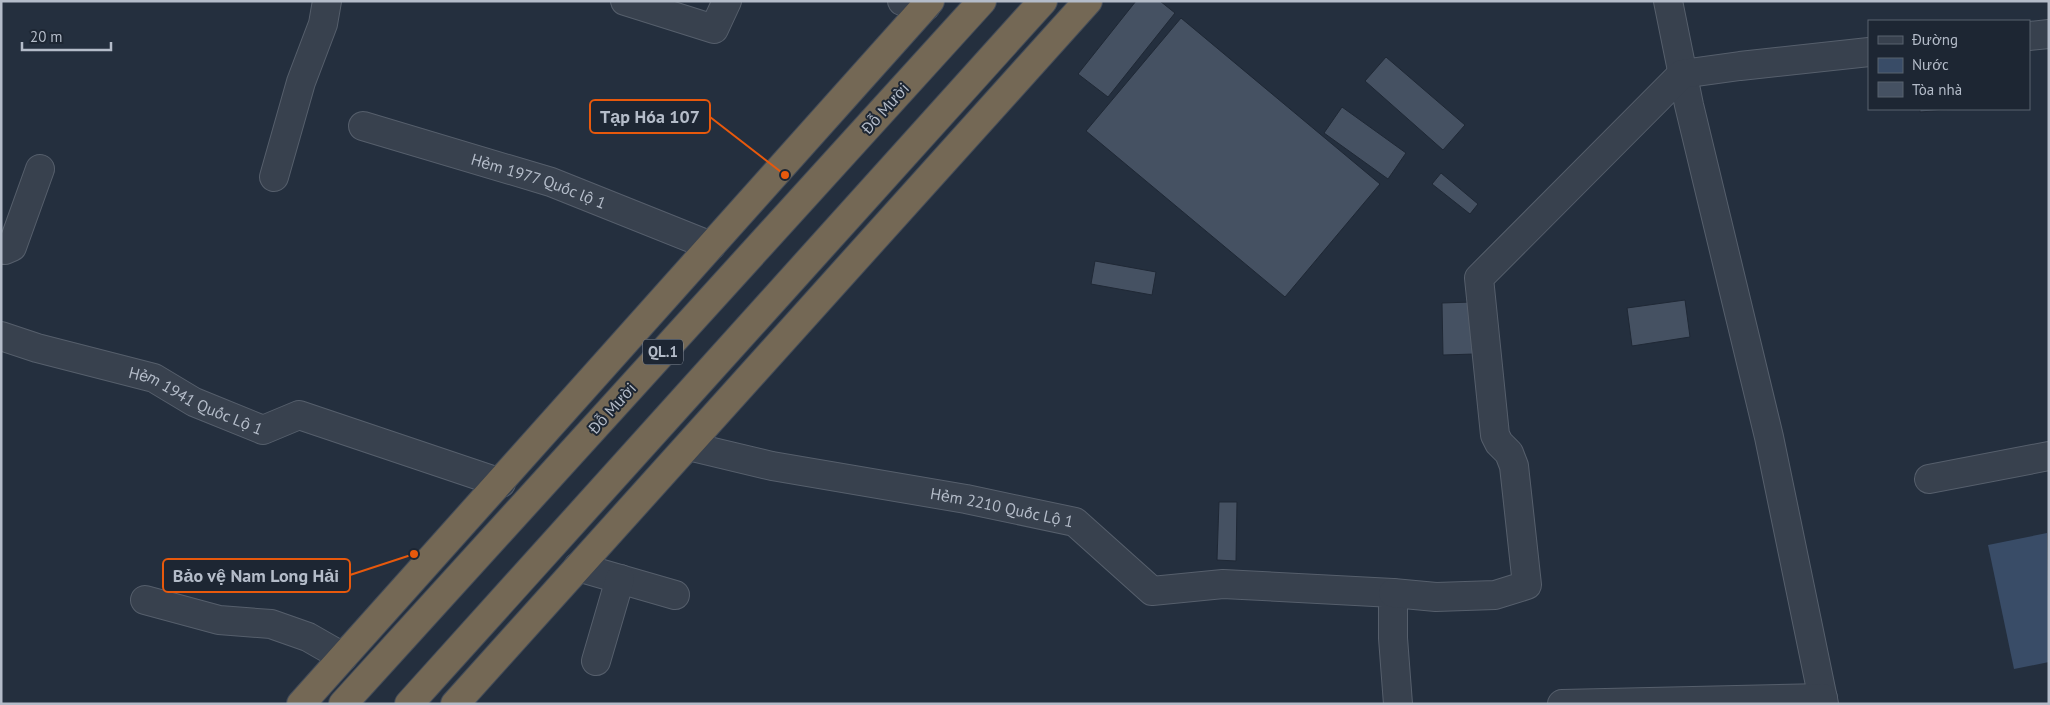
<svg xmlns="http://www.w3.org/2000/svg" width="2050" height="705" font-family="'PT Sans',sans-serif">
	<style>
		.water { fill: #394c67 }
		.building { fill: #455162; stroke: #1f2835 }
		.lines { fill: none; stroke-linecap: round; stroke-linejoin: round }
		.minor-casing { stroke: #565f6c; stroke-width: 30 }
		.highway-casing { stroke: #434c59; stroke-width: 30 }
		.minor { stroke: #38414e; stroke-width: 28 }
		.highway { stroke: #746855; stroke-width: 28 }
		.labels { text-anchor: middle; stroke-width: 4; stroke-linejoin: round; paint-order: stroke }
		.shield { fill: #1d2633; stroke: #878f9c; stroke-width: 1 }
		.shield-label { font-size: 15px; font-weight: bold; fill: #b4bcc9 }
		.street-label { font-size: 16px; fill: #b4bcc9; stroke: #1d2633 }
		.leader { fill: none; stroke: #e8590c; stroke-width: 2 }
		.callout-dot { fill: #e8590c; stroke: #1d2633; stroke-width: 2 }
		.callout { fill: #1d2633; stroke: #e8590c; stroke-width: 2 }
		.callout-label { font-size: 18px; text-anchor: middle; font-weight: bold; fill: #b4bcc9 }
	</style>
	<rect width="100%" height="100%" fill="#242f3e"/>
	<polygon class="water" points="2047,533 2049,662 2014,669 1988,545"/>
	<g class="building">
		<polygon points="1136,1 1160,1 1175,13 1108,97 1078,74"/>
		<polygon points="1181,18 1380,184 1285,297 1086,131"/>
		<polygon points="1386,57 1465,125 1443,150 1365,81"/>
		<polygon points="1342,107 1406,153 1388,179 1324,133"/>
		<polygon points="1920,109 1959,109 1920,112"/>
		<polygon points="1441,173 1478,204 1470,214 1432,184"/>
		<polygon points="1095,261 1156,272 1152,295 1091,284"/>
		<polygon points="1685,300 1690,337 1632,346 1627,308"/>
		<polygon points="1472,302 1474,354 1443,355 1442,303"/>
		<polygon points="1219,502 1237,502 1236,561 1217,560"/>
	</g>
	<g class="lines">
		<g class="minor-casing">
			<g id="minor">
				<polyline points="625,1 714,29 727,1"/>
				<polyline points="902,1 926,6"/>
				<polyline points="1668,1 1689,105 1769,437 1824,704"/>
				<polyline points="2029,36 2049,34"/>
				<path id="s1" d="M363,126l188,56 160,64"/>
				<polyline points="274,177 301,82 323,24 327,1"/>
				<polyline points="5,250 12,247 40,169"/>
				<path id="s2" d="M1,336l36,12 117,30 40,24 69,28 36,-15 202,68"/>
				<path id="s3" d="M688,446l84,20 194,33 109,23 77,69 71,-7 170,9v45l5,66"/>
				<polyline points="1929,479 2049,456"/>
				<polyline points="578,567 675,595"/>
				<polyline points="1393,593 1436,597 1495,595 1527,585 1514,466 1509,453 1499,443 1495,435 1479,278 1682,74 1740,66 1869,52"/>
				<polyline points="145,600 219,620 271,624 308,637 343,657"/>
				<polyline points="596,661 620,579"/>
				<polyline points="1562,704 1823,698"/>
			</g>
		</g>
		<g class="highway-casing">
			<g id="highway">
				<polyline points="301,704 930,1"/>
				<polyline points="343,704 982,1"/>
				<polyline points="409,704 1043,1"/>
				<polyline points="455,704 1088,1"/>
			</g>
		</g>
		<use href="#minor" class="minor"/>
		<use href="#highway" class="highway"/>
	</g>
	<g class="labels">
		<rect class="shield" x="643" y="339.5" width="40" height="25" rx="4"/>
		<g class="shield-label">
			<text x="663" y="357">QL.1</text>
		</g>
		<g class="street-label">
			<text transform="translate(885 108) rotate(-48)" y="6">Đỗ Mười</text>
			<text dy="6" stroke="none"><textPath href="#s1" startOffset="184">Hẻm 1977 Quốc lộ 1</textPath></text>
			<text dy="6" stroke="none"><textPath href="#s2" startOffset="206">Hẻm 1941 Quốc Lộ 1</textPath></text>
			<text transform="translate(612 408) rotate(-48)" y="6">Đỗ Mười</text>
			<text dy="6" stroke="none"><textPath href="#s3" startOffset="320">Hẻm 2210 Quốc Lộ 1</textPath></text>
		</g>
	</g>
	<path class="leader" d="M785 175L710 117M414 554L350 575"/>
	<g class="callout-dot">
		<circle cx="785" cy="175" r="5"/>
		<circle cx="414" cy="554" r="5"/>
	</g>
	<g class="callout">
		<rect x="590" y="100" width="120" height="33" rx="5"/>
		<rect x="163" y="559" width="187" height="33" rx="5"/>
	</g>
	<g class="callout-label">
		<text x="650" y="123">Tạp Hóa 107</text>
		<text x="256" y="582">Bảo vệ Nam Long Hải</text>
	</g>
	<rect width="2050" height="705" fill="none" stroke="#b4bcc9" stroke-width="5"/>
	<rect x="1868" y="20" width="162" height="90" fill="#1d2633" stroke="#59626f"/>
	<rect x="1878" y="36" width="25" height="8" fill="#38414e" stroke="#59626f"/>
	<text x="1912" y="45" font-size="15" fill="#b4bcc9">Đường</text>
	<rect x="1878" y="58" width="25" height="15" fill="#394c67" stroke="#59626f"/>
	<text x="1912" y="70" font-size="15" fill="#b4bcc9">Nước</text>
	<rect x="1878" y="82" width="25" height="15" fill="#455162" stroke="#59626f"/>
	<text x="1912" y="95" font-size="15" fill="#b4bcc9">Tòa nhà</text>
	<path d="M22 42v8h89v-8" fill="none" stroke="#b4bcc9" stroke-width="2.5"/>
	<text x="30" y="42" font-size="15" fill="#b4bcc9" stroke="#1d2633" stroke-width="4" paint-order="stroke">20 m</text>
</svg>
